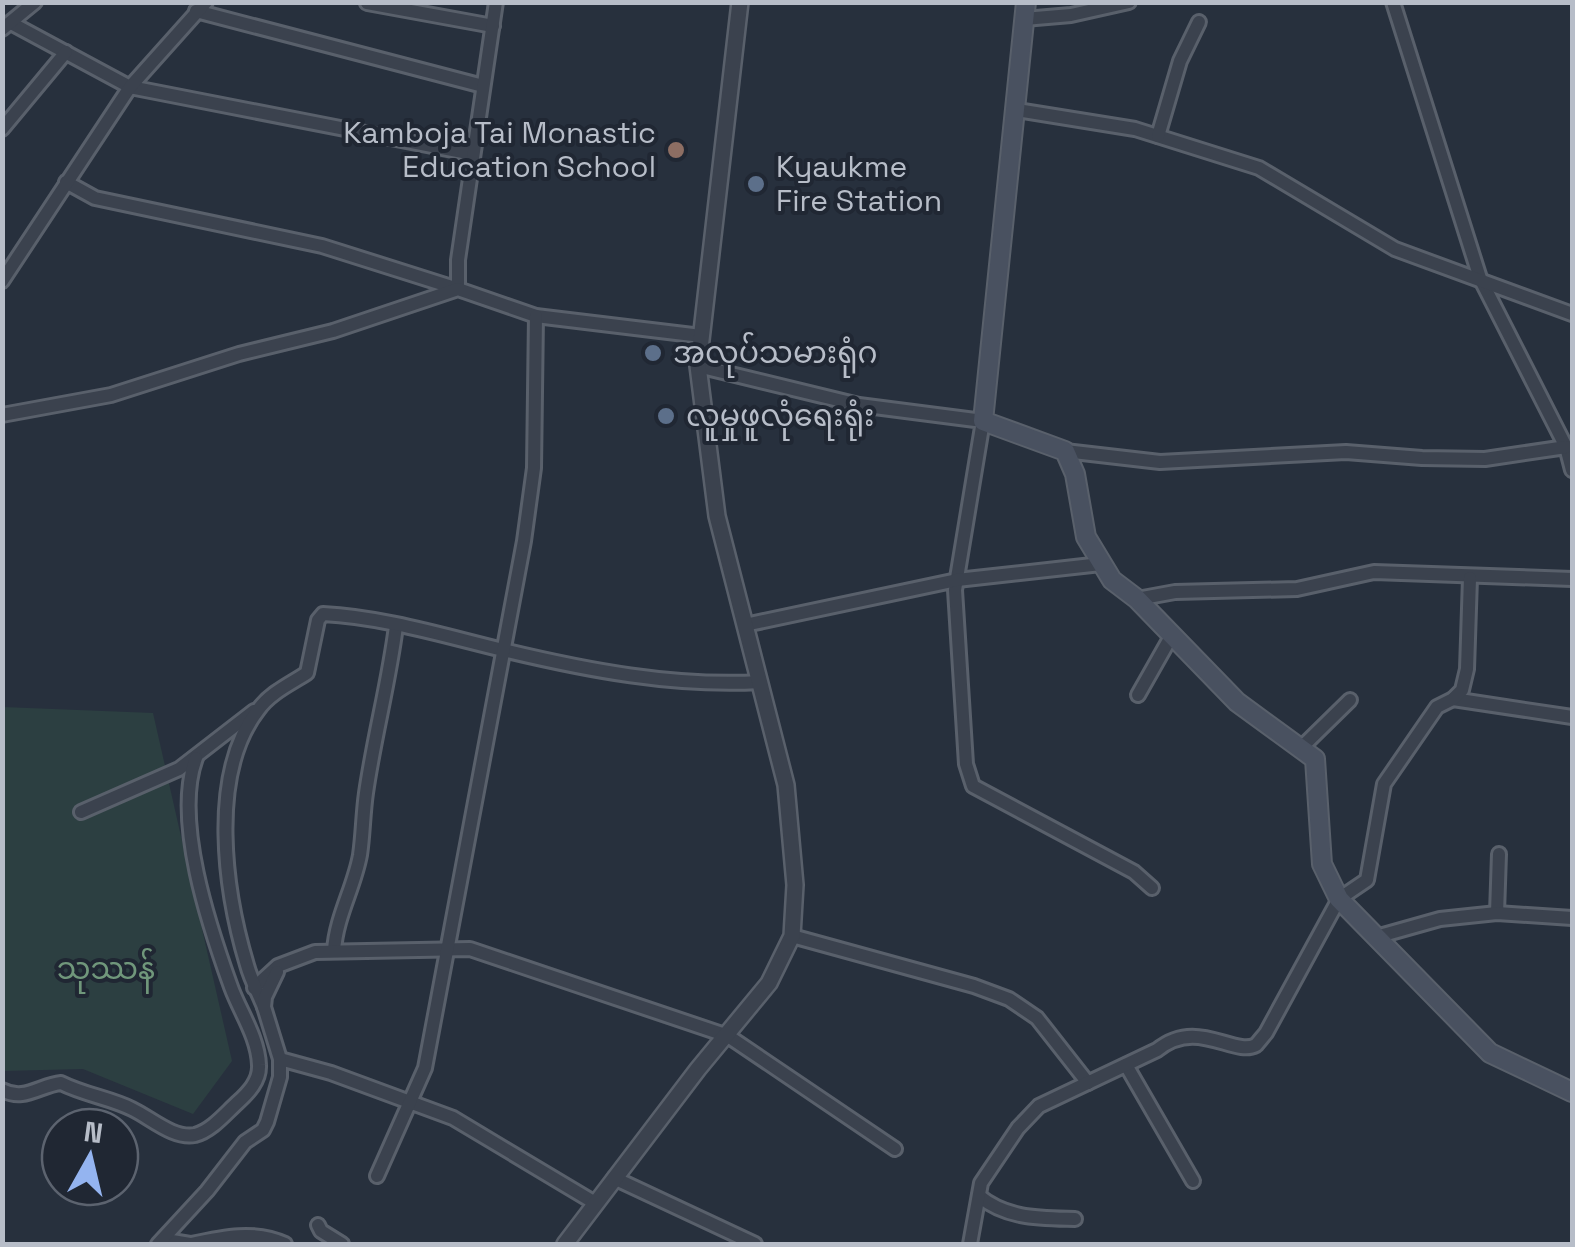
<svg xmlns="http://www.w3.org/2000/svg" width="1575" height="1247" font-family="'Space Grotesk','Noto Sans Myanmar',sans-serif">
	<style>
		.green { fill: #2c3f41 }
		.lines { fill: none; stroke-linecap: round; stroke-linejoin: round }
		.minor-casing { stroke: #59606b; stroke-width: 18 }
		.tertiary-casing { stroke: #59606b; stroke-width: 20 }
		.secondary-casing { stroke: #59606b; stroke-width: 22 }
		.minor { stroke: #3b424e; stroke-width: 12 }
		.tertiary { stroke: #3b424e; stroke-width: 15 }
		.secondary { stroke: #495160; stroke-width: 18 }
		.education-dot { fill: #8d6e63; stroke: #202733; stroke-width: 4 }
		.service-dot { fill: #5c6f8a; stroke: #202733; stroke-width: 4 }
		.labels { text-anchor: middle; stroke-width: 8; stroke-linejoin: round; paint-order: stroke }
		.poi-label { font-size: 30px; fill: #b7bdc8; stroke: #202733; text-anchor: start }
		.park-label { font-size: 30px; fill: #70977b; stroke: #202733 }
	</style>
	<rect width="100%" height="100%" fill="#27303d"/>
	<polygon class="green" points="3,707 153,713 232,1061 193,1114 83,1069 3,1071"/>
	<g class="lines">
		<g class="minor-casing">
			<g id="minor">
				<polyline points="1393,2 1480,278 1566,447 1572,470"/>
				<polyline points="367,3 493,26"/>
				<polyline points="196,11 483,86"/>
				<polyline points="1024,19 1071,15 1129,2"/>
				<polyline points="11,23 130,87 473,154"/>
				<polyline points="2,29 35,2"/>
				<polyline points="1017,110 1135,129 1259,168 1395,249 1572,314"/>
				<polyline points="2,129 66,52"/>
				<polyline points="1158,136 1180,61 1199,22"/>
				<polyline points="66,182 95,198 322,246 458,289 458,260 496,2"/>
				<polyline points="2,281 130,87 206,2"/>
				<polyline points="698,366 859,405 983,421 955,590 966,764 973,786 1134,872 1152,888"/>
				<polyline points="2,415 111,395 239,354 333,331 458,289 536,316 701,336"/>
				<polyline points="1065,451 1160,462 1346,452 1422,458 1485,459 1566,447"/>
				<polyline points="1137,599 1175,592 1297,589 1374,572 1572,579"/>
				<polyline points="745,625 957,580 1101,564"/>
				<polyline points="1138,695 1172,635"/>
				<polyline points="1453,699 1572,717"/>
				<polyline points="1300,749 1350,700"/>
				<polyline points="81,812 179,769 254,711"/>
				<polyline points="1497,913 1499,854"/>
				<polyline points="792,936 974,986 1009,999 1037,1018 1088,1083"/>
				<polyline points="1376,937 1440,919 1497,913 1572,918"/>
				<path d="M334,951c2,-34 20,-63 26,-96 3,-20 3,-41 6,-62 8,-56 23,-111 30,-167"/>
				<polyline points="254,988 278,966 315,952 470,949 728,1036 895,1149"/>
				<path d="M264,1007c-6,-15 -13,-27 -17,-42 -22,-73 -39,-190 11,-255 12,-17 32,-26 49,-37l11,-53 5,-6c60,3 122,22 180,36 83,20 171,37 257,32"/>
				<polyline points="280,1059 331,1073 453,1118 595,1203"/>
				<polyline points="1126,1065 1193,1181"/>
				<path d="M2,1090c22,12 38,-5 59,-7 24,12 49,15 71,26 19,9 41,30 63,26 16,-4 30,-21 42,-32 11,-10 23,-22 22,-38 -1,-28 -19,-53 -28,-78 -22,-61 -58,-168 -35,-229"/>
				<polyline points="377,1176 425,1068 524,541 534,468 536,316"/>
				<polyline points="614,1178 755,1244"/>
				<path d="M979,1196c28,23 61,22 96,23"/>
				<polyline points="318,1225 321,1231 342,1244"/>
				<polyline points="172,1241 190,1244"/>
				<polyline points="158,1244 207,1191 245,1142 263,1130 267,1122 280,1077 280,1059 264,1007 265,997 277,972"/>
				<path d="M191,1244c32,-7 64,-14 94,0"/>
				<path d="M970,1244l11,-61 37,-55 21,-22 118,-56c40,-33 77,7 99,-5 1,-1 9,-11 10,-12l73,-134 28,-19 17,-96 53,-77 16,-8 9,-9 5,-21 3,-91"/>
			</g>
		</g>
		<g class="tertiary-casing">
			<polyline id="tertiary" points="565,1244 698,1069 769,983 792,936 795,885 786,785 717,516 698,366 740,2"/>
		</g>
		<g class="secondary-casing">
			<polyline id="secondary" points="1026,2 983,421 1065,451 1075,474 1086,537 1112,580 1137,599 1237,702 1315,759 1322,864 1339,899 1490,1053 1572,1092"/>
		</g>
		<use href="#minor" class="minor"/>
		<use href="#tertiary" class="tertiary"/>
		<use href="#secondary" class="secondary"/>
	</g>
	<circle class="education-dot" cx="676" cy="150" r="10"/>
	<g class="service-dot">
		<circle cx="756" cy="184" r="10"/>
		<circle cx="653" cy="353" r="10"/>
		<circle cx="666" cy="416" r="10"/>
	</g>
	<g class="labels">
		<g class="poi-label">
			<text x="656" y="143" text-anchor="end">Kamboja Tai Monastic<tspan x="656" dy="34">Education School</tspan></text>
			<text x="776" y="177">Kyaukme<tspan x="776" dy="34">Fire Station</tspan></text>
			<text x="673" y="363">အလုပ်သမားရုံဂ</text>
			<text x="686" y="426">လူမှုဖူလုံရေးရုံး</text>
		</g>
		<g class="park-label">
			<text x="106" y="979">သုဿန်</text>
		</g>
	</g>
	<rect width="1575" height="1247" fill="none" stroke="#b7bdc8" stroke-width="10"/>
	<g transform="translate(90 1157) rotate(8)"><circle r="48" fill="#202733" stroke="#5c636f" stroke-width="2.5"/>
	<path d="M0-8L18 38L0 25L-18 38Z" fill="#94b4f0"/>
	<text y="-15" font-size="28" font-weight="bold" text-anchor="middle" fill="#b7bdc8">N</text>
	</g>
</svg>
